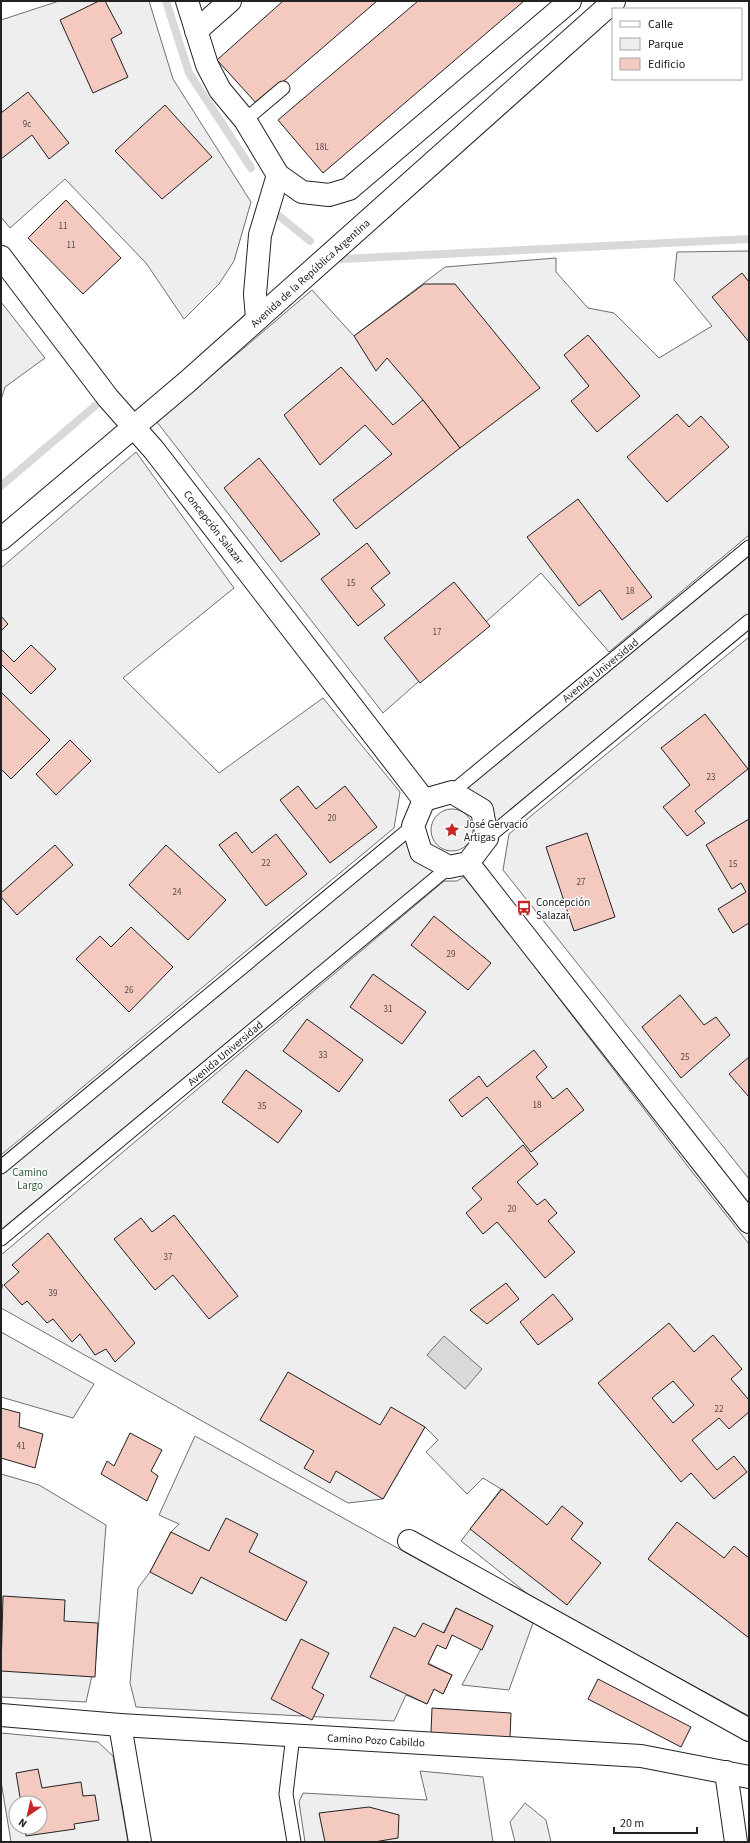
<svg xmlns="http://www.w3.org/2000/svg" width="750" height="1843" font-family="'Source Sans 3',sans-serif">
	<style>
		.green { fill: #eee; stroke: #6f6f6f; fill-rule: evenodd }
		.water { fill: #d9d9d9; stroke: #6f6f6f }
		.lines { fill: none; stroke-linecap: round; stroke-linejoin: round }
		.stream { stroke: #d9d9d9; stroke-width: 8 }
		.building { fill: #f3c9c0; stroke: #222; fill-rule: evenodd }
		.service-casing { stroke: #222; stroke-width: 15 }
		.minor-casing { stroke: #222; stroke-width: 24 }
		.tertiary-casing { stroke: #222; stroke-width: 24 }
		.service { stroke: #fff; stroke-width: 13 }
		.minor { stroke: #fff; stroke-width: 22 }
		.tertiary { stroke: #fff; stroke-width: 22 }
		.labels { text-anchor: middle; stroke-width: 3; stroke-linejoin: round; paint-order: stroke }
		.number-label { font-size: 9px; fill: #564c4a }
		.street-label { font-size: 11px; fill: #222; stroke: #fff }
		.poi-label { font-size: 11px; fill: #222; stroke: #fff; text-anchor: start }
		.park-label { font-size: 11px; fill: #2f5e38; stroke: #fff }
	</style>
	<rect width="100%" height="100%" fill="#fff"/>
	<g class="green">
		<polygon points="59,1 149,1 173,79 251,202 234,261 219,284 184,319 146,263 65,179 10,228 1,217 1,20"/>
		<polygon points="749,251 749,535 609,652 541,573 383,713 157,422 312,290 354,336 445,267 556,258 556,272 588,308 614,313 659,358 712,326 674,280 677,252"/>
		<polygon points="1,302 45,358 5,387 1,400"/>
		<polygon points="136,452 234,588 123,678 219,773 323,698 400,792 394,828 1,1155 1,568"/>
		<polygon points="749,547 749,621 487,838 482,810 452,792"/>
		<polygon points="749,637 749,1179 503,870 509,834"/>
		<circle cx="452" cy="830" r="21"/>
		<polygon points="413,826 449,867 1,1239 1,1167"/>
		<polygon points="465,876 693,1173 749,1244 749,1716 534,1599 461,1541 501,1489 483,1478 467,1494 426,1452 438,1440 425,1427 383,1499 348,1503 1,1308 1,1291 3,1285 1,1283 1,1255 444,881 457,881"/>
		<polygon points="1,1332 94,1384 73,1418 1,1397"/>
		<polygon points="195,1436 533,1623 509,1690 462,1685 493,1626 456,1608 428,1663 452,1675 443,1694 434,1689 427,1704 406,1695 394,1721 136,1707 130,1683 138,1588 150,1572 171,1532 179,1524 159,1515"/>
		<polygon points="1,1474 39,1485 106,1525 96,1658 86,1702 1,1697"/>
		<path d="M1,1733l97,9 15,14 15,86h-117l-10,-61zM16,1803h24v24h-24z"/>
		<polygon points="420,1771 483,1777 493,1842 305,1842 299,1802 303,1793 427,1800"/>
		<polygon points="525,1803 546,1820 551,1842 515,1842 510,1822"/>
	</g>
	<polygon class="water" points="444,1336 482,1369 465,1389 427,1355"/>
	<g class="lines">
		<g class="stream">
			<polyline points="166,1 189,73 251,168"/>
			<polyline points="278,215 310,241"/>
			<polyline points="341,259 749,239"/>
			<polyline points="1,486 95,406"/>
		</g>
	</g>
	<g class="building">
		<polygon points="99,1 105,1 122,33 111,39 128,77 93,93 60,20"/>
		<polygon points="283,1 377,1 257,104 217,60"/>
		<polygon points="418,1 524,1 323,173 278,120"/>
		<polygon points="28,92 69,143 49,159 32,135 1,159 1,113"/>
		<polygon points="165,105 212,157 162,199 115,151"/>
		<polygon points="66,200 121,258 83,294 28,238"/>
		<polygon points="742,273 749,282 749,342 712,297"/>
		<polygon points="424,284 455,284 540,388 460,448 423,400 387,358 376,371 354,336"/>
		<polygon points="588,335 640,396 597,432 571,401 589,386 564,355"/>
		<polygon points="341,367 393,425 423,400 460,448 356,529 333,500 392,454 365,425 320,465 284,415"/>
		<polygon points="677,414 689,427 701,416 729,447 667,502 627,457"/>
		<polygon points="259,458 320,534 281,562 224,488"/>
		<polygon points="578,499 652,597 622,620 600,590 579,606 527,537"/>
		<polygon points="367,543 390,573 371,588 385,605 358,626 321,579"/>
		<polygon points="454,582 490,626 420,683 384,638"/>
		<polygon points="1,616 8,624 1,631"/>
		<polygon points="31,645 56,669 31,694 1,664 1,649 14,662"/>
		<polygon points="1,692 50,740 11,779 1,769"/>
		<polygon points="705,714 748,769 695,811 705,823 687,836 663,807 690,785 661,748"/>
		<polygon points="70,740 91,761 56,795 36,774"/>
		<polygon points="298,786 316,809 345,786 377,827 330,863 280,800"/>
		<polygon points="749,819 749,923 733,933 718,909 746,892 741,883 732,889 706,845"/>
		<polygon points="236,832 252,853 276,834 307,874 266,906 219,845"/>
		<polygon points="587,833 615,917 574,931 546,847"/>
		<polygon points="55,845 73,865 17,915 1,897 1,893"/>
		<polygon points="166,845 226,900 188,940 129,885"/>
		<polygon points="434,916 491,963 468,990 411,945"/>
		<polygon points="131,927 173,967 129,1012 76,959 100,936 111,947"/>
		<polygon points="373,974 426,1012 402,1044 350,1007"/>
		<polygon points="680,995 704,1025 716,1017 730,1035 681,1078 642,1027"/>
		<polygon points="307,1019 363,1060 339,1092 283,1051"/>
		<polygon points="534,1050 547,1067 536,1077 553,1099 567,1088 584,1110 531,1152 487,1097 462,1117 449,1100 479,1076 487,1087"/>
		<polygon points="749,1057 749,1097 729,1074"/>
		<polygon points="246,1070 302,1111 278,1143 222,1102"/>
		<polygon points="523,1145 538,1164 517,1182 537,1205 545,1199 557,1213 548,1221 575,1252 545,1278 497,1222 483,1234 466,1213 482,1199 472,1188"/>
		<polygon points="174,1215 238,1296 209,1319 173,1275 155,1290 114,1239 141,1218 152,1232"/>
		<polygon points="48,1233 135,1343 115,1362 106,1349 95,1355 80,1334 72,1342 53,1319 47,1323 27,1301 22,1305 4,1285 19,1272 12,1265"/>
		<polygon points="506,1283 519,1299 487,1324 470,1310"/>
		<polygon points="553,1294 573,1319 538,1345 520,1322"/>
		<path d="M669,1323l25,29 19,-17 29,34 -11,10 18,21v12l-20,17 -10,-11 -27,22 25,30 17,-14 13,16 -33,27 -23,-26 -10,9 -83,-99zM673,1381l21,24 -21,18 -21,-25z"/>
		<polygon points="288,1372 380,1425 391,1407 425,1427 383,1499 336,1471 330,1483 304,1468 314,1451 260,1420"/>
		<polygon points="1,1408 20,1413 19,1427 43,1434 35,1468 1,1458"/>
		<polygon points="130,1433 162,1450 151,1471 158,1476 147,1501 101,1474 107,1461 114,1466"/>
		<polygon points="502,1489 547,1525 562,1506 583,1523 571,1539 601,1563 567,1605 470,1529"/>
		<polygon points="226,1518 258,1534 249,1552 307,1582 286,1621 201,1577 192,1594 150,1572 171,1532 209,1551"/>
		<polygon points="677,1522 724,1558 734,1546 749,1558 749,1638 648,1559"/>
		<polygon points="3,1596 65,1600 64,1621 98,1623 95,1677 1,1671"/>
		<polygon points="456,1608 493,1626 482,1650 452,1635 446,1649 437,1645 428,1664 452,1675 443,1694 434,1689 427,1704 370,1677 394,1627 415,1637 423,1623 444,1633"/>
		<polygon points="301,1639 329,1653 312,1688 324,1695 312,1720 271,1699"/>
		<polygon points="598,1679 691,1727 681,1747 588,1699"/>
		<polygon points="432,1708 511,1713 510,1738 431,1733"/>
		<polygon points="38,1769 42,1788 81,1782 83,1796 95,1795 99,1820 74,1824 75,1829 26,1836 24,1827 40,1827 40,1803 21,1803 16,1773"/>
		<polygon points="369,1807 399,1815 398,1838 374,1842 325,1842 319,1813"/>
	</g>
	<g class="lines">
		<g class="service-casing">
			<g id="service">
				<polyline points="245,120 283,88"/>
				<polyline points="452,792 749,547"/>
				<polyline points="487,838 749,621"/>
				<polyline points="1,1167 413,826"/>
				<polyline points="1,1239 449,867"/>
				<polyline points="293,1735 286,1794 294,1842"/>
			</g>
		</g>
		<g class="minor-casing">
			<g id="minor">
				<polyline points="187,1 207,65 220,90 245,120 278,175 302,192 329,195 349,189 570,1"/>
				<polyline points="196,31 230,1"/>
				<polyline points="1,257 108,398 154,450 424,800"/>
				<polygon points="452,792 482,810 487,838 468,863 449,867 421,852 413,826 424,800"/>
				<polyline points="468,863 749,1222"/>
				<polyline points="409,1541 749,1730"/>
				<polyline points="1,1715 120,1725 641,1756 749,1777"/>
				<polyline points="120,1725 140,1842"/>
				<polyline points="726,1772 736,1842"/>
			</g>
		</g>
		<g class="tertiary-casing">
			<g id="tertiary">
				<polyline points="257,319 255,294 260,235 278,175"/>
				<polyline points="1,539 187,382 614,1"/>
			</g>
		</g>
		<use href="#service" class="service"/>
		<use href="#minor" class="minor"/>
		<use href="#tertiary" class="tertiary"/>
	</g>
	<defs>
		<g id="sight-bare" transform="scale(1.2)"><path d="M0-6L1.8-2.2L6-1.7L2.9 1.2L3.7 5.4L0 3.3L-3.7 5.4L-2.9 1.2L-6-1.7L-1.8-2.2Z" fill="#c62828" stroke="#fff" stroke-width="2.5" paint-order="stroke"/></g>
		<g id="bus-bare" transform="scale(1.2)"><path d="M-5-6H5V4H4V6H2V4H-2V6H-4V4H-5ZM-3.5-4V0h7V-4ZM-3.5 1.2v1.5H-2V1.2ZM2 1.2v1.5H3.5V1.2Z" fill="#c62828" stroke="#fff" stroke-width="2.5" paint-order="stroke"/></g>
	</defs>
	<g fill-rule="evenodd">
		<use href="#sight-bare" x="452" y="830"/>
		<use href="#bus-bare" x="524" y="908"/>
	</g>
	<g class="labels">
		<g class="number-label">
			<text x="27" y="127">9c</text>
			<text x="322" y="150">18L</text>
			<text x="63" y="229">11</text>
			<text x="71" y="248">11</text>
			<text x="351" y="586">15</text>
			<text x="630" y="594">18</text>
			<text x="437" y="635">17</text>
			<text x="711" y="780">23</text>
			<text x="332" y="821">20</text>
			<text x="266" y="866">22</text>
			<text x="733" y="867">15</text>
			<text x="581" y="885">27</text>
			<text x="177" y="895">24</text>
			<text x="451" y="957">29</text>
			<text x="129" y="993">26</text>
			<text x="388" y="1012">31</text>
			<text x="323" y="1058">33</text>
			<text x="685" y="1060">25</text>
			<text x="537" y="1108">18</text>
			<text x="262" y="1109">35</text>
			<text x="512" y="1212">20</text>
			<text x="168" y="1260">37</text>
			<text x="53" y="1296">39</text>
			<text x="719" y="1412">22</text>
			<text x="21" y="1449">41</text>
		</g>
		<g class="street-label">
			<text transform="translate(310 273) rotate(-42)" y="4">Avenida de la República Argentina</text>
			<text transform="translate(214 527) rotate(52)" y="4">Concepción Salazar</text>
			<text transform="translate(600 670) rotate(-39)" y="4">Avenida Universidad</text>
			<text transform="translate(225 1053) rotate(-40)" y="4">Avenida Universidad</text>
			<text transform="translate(376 1740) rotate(3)" y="4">Camino Pozo Cabildo</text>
		</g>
		<g class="poi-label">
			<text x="464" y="828">José Gervacio<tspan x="464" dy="13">Artigas</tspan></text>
			<text x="536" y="906">Concepción<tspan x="536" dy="13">Salazar</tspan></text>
		</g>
		<g class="park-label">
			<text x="30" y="1176">Camino<tspan x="30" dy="13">Largo</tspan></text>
		</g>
	</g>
	<rect width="750" height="1843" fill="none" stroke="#222222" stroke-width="4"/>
	<rect x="612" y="8" width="130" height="72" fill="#ffffff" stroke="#a7a7a7"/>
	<rect x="620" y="21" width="20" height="6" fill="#ffffff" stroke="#a7a7a7"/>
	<text x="648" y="28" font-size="12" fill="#222222">Calle</text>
	<rect x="620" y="38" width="20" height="12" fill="#eeeeee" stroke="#a7a7a7"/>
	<text x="648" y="48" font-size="12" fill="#222222">Parque</text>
	<rect x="620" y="58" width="20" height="12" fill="#f3c9c0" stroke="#a7a7a7"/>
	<text x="648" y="68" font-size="12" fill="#222222">Edificio</text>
	<g transform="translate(28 1815) rotate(214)"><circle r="19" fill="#ffffff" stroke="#a7a7a7"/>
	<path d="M0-3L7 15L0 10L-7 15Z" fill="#c62828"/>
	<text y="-6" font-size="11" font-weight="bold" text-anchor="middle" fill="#222222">N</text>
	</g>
	<path d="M614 1827v6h83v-6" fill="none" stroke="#222222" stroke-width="2"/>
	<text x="620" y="1827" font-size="12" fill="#222222" stroke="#ffffff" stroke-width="3" paint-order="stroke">20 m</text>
</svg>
